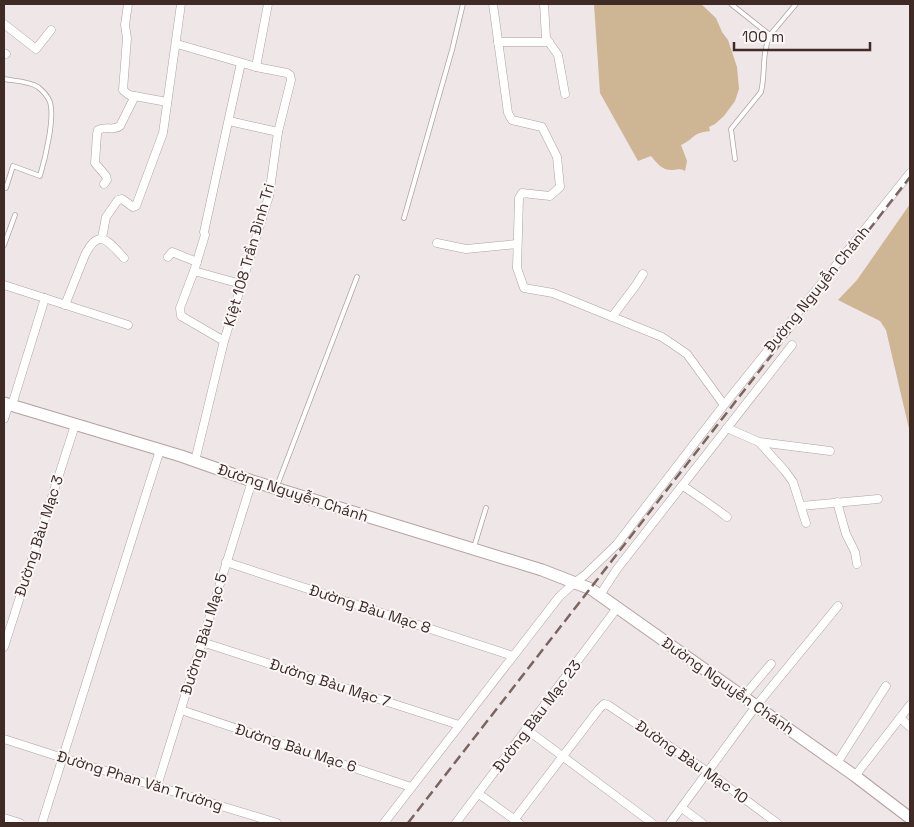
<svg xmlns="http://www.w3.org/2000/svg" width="914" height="827" font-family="'Space Grotesk',sans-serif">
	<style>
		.water { fill: #ceb593 }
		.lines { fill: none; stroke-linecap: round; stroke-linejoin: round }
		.lane-casing { stroke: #afa2a2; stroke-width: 5.5 }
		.street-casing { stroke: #afa2a2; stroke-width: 9 }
		.secondary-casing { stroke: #b3a29f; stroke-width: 13 }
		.lane { stroke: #fff; stroke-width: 4 }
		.street { stroke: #fff; stroke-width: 8 }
		.secondary { stroke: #fff; stroke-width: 11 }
		.rail { stroke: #7a6561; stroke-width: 2.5; stroke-dasharray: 10 5; stroke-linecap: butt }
		.labels { text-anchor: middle; stroke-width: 4; stroke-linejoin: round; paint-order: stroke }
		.street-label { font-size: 15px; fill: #3f2a26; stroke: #faf7f7 }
	</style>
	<rect width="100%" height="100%" fill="#eee6e7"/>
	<g class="water">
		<path d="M594,4h107l15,14 6,14 6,8 9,27 2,22 -4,12 -11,15 -9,8 -6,3 1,4c-19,2 -14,7 -29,14l6,16 -2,10c-6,-3 -7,-1 -12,-1 -11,1 -16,-7 -22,-14l-13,5 -38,-68z"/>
		<polygon points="910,204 910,433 886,330 880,321 838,300 857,280"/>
	</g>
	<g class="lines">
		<g class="lane-casing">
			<g id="lane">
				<polyline points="731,4 770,35 796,4"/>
				<path d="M4,79c10,2 25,2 34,8 5,4 10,10 12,15 5,16 -5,57 -10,74l-27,-10 -7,22"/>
				<path d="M735,159l-4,-30 30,-37c5,-21 0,-36 9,-57"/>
				<polyline points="404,218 452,50 463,4"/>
				<polyline points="4,245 15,215"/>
				<polyline points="277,486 357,277"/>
				<polyline points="474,547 486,508"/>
			</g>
		</g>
		<g class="street-casing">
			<g id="street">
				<polyline points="128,4 125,25 127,38 123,90 129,95 167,102"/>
				<polyline points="493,4 508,113 512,120 542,127 557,157 560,187 550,196 522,193 519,198 517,268 524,288 553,293 662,337 687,354 724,405"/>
				<polyline points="544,4 546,38 558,55 565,94"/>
				<polyline points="4,24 36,49 51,30"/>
				<polyline points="498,42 549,42"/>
				<polyline points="177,44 256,67 287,73 290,75 291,80 278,132 269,196 224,341 195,461"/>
				<polyline points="4,53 6,54"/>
				<polyline points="241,63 204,232 205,235 194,271 241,284"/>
				<polyline points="256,67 268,4"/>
				<polyline points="229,121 278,132"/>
				<path d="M104,184l3,-4 -1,-4 -11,-13 2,-29 1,-4c8,-4 15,1 22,-4l15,-30"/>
				<polyline points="102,238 106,217 118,200 122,199 133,207 136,206 163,133 181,4"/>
				<polyline points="437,243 466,249 517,244"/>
				<polyline points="168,257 172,252 197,262"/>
				<polyline points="194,271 180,308 181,316 224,341"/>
				<polyline points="4,285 128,325"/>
				<path d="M65,305l20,-50c14,-28 23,-14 39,3"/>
				<polyline points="612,317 636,285 643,274"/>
				<polyline points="12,405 45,298"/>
				<polyline points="4,419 9,404"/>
				<polyline points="727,428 759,442 830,451"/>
				<polyline points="759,442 785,471 793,482 806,523"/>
				<path d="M683,486c15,10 30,20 44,31"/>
				<polyline points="837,502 846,534 855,552 857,564"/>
				<polyline points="801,506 878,499"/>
				<polyline points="226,562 513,656"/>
				<polyline points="600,595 617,569 792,345"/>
				<polyline points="202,642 459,725"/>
				<polyline points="4,647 75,425"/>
				<polyline points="743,697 771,664"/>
				<polyline points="181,710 411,787"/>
				<polyline points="900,718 910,727"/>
				<polyline points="526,729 652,823"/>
				<polyline points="4,739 63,758 277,823"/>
				<polyline points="837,763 886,686"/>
				<polyline points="855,776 910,705"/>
				<polyline points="157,786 252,481"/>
				<polyline points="479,794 519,823"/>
				<polyline points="682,808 702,823"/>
				<polyline points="4,818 20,823"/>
				<polyline points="514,820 599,709 604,704 608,705 708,772 777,823"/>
				<polyline points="42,823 160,450"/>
				<polyline points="384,823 559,597 574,583 585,575 617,544 724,405 910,173"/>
				<polyline points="456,823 617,608"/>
				<polyline points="670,823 756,706 838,606"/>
			</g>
		</g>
		<g class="secondary-casing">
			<polyline id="secondary" points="4,403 181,456 252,481 542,570 591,589 855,776 910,818"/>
		</g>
		<use href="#lane" class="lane"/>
		<use href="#street" class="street"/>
		<use href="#secondary" class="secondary"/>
		<polyline class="rail" points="408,823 910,177"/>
	</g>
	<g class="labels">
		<g class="street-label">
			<text transform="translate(249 255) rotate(-74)" y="5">Kiệt 108 Trần Đình Tri</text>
			<text transform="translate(817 289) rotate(-51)" y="5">Đường Nguyễn Chánh</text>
			<text transform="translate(293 493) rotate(18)" y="5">Đường Nguyễn Chánh</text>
			<text transform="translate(39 536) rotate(-72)" y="5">Đường Bàu Mạc 3</text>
			<text transform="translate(370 609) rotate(18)" y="5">Đường Bàu Mạc 8</text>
			<text transform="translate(204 634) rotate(-73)" y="5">Đường Bàu Mạc 5</text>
			<text transform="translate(330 683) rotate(18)" y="5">Đường Bàu Mạc 7</text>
			<text transform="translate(728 686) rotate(35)" y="5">Đường Nguyễn Chánh</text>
			<text transform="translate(537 716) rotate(-53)" y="5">Đường Bàu Mạc 23</text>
			<text transform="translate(296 748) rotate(18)" y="5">Đường Bàu Mạc 6</text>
			<text transform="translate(692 762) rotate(35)" y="5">Đường Bàu Mạc 10</text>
			<text transform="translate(140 781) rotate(17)" y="5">Đường Phan Văn Trường</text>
		</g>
	</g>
	<rect width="914" height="827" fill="none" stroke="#3f2a26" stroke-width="10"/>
	<path d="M734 42v8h136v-8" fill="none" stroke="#3f2a26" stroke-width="2.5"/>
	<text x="742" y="42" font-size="15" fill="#3f2a26" stroke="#faf7f7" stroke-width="4" paint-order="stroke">100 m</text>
</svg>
